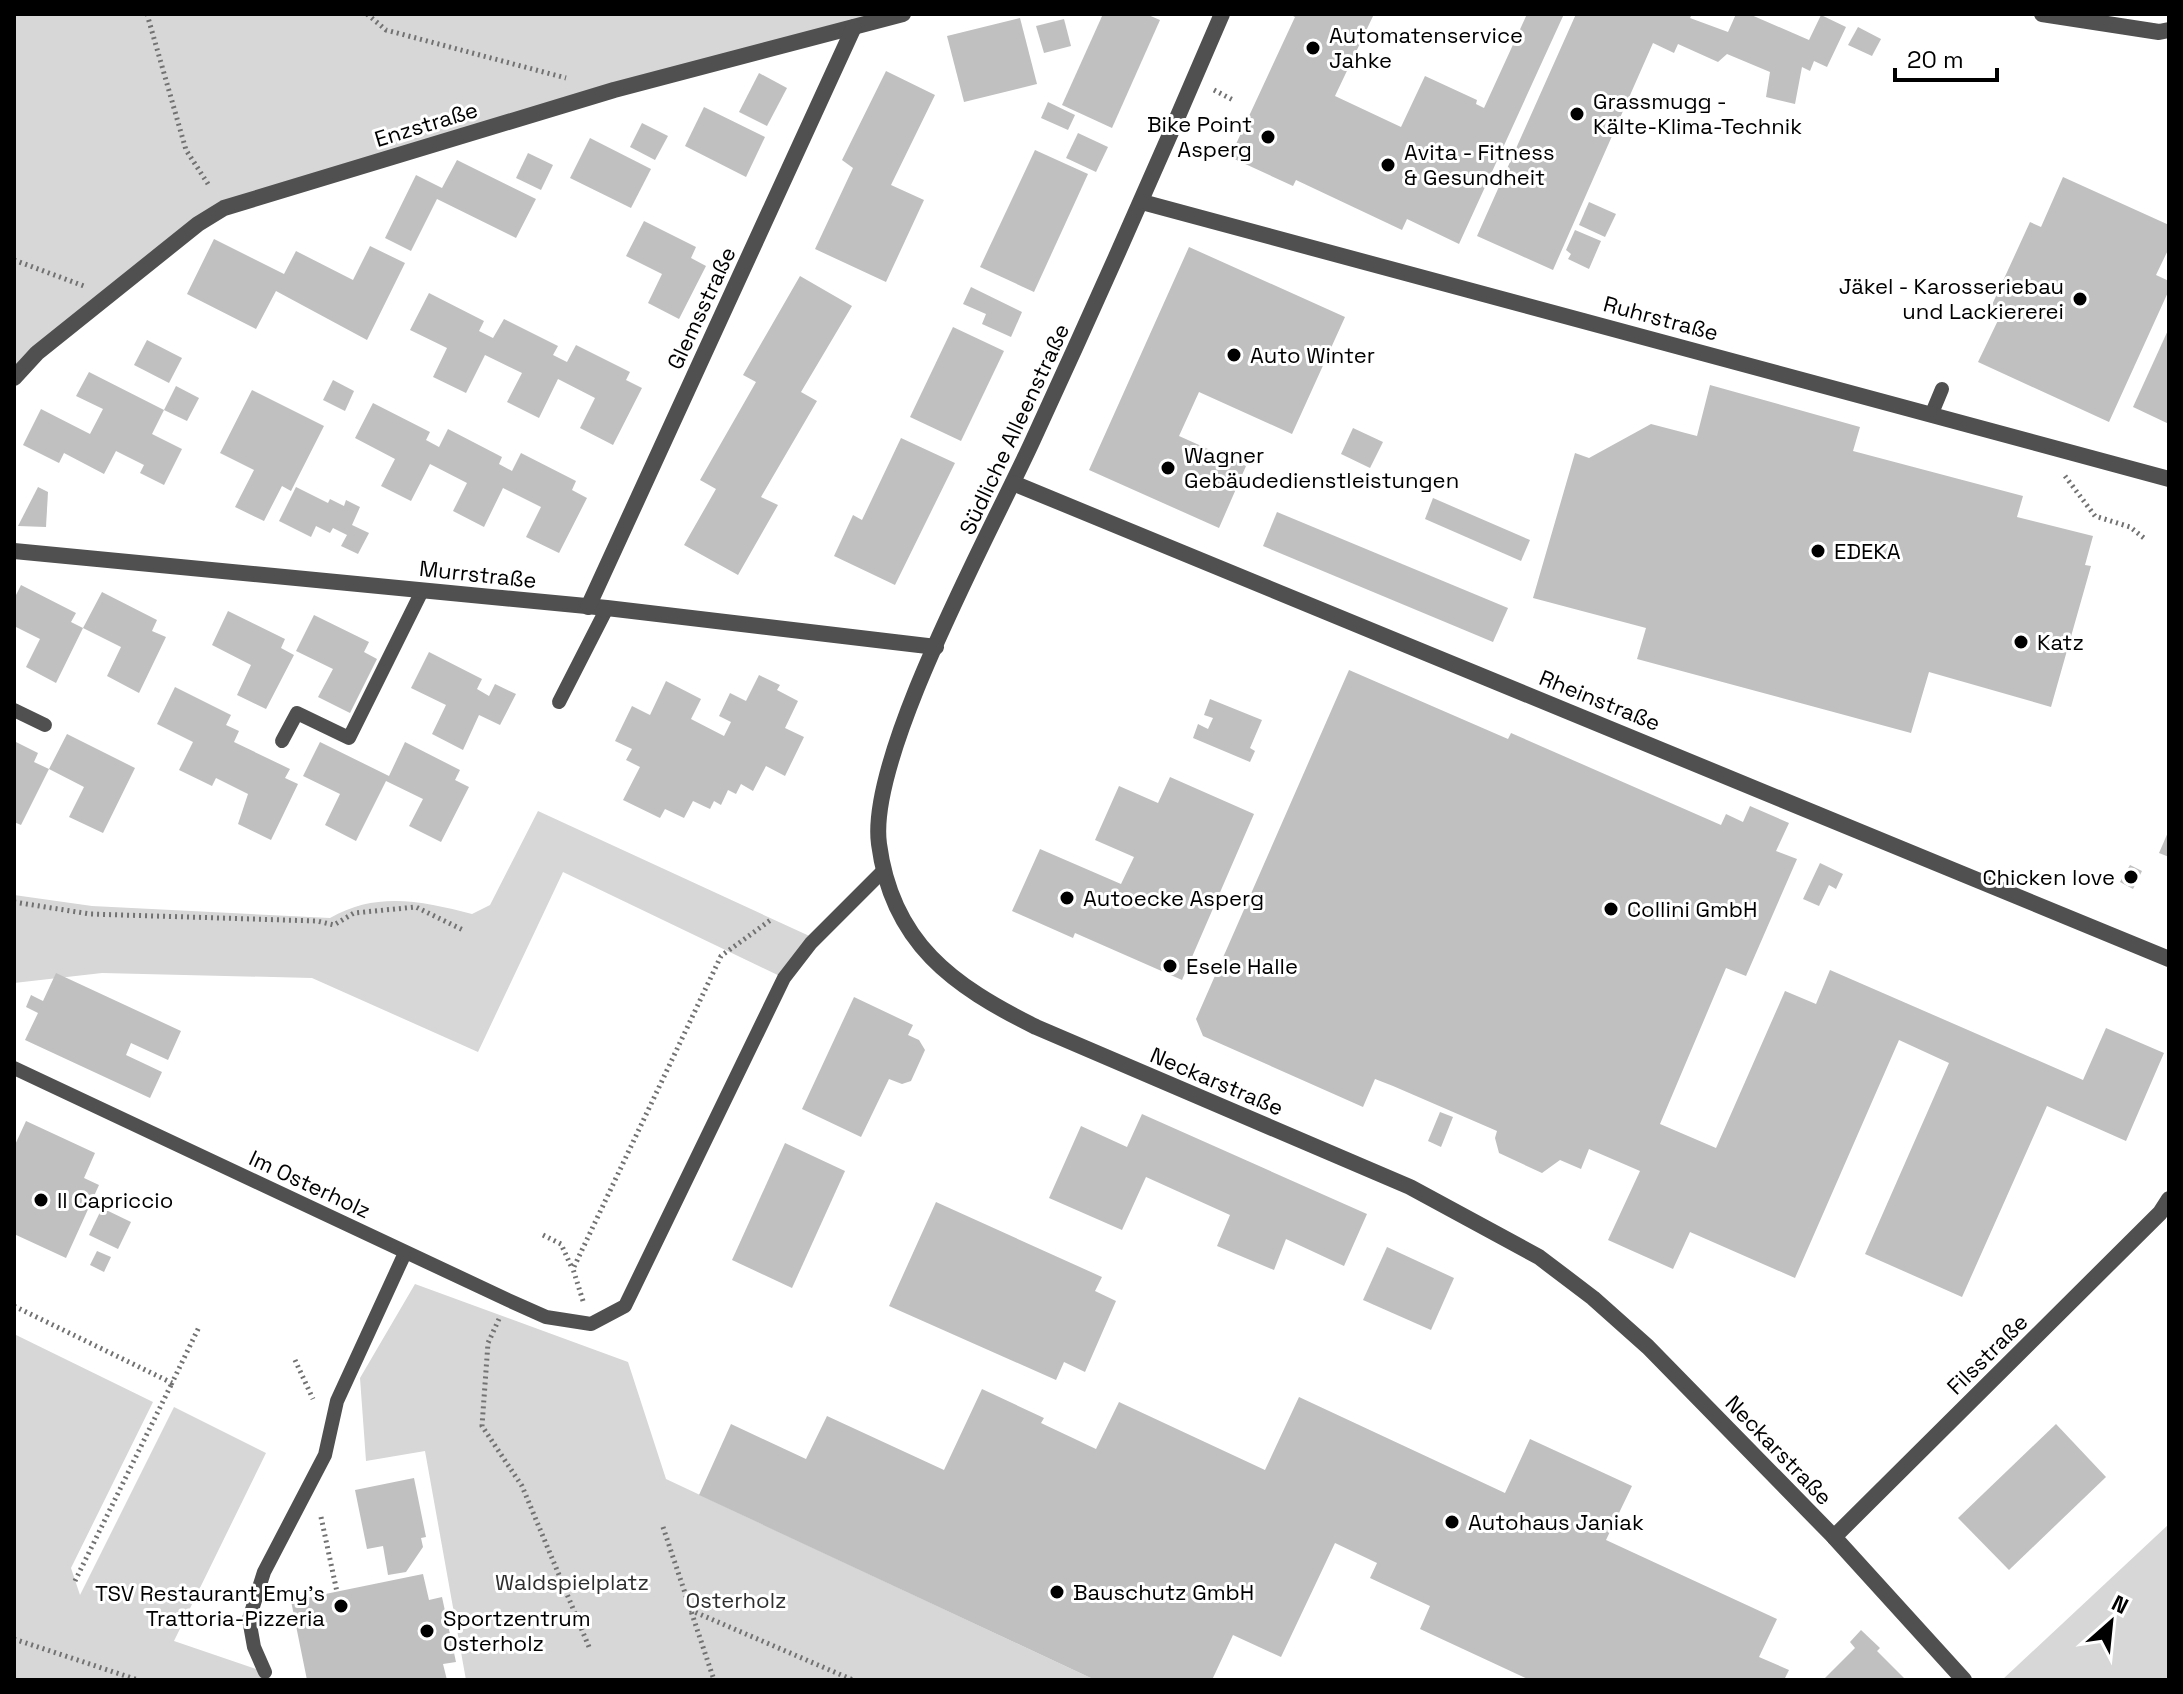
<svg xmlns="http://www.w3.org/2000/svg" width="2183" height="1694" font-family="'Space Grotesk',sans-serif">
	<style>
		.green { fill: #d7d7d7 }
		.building { fill: #c0c0c0 }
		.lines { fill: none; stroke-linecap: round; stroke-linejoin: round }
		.path { stroke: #727272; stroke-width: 5; stroke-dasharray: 2 4; stroke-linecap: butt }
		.lane { stroke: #505050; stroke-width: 14 }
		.street { stroke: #505050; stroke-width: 16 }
		.poi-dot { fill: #000; stroke: #fff; stroke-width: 3 }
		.labels { text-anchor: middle; stroke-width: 6; stroke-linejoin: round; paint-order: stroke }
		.poi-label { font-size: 22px; fill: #000; stroke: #fff; text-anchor: start }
		.street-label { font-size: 22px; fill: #000; stroke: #fff }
		.park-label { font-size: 22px; fill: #2e2e2e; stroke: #fff }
	</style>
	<rect width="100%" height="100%" fill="#fff"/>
	<g class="green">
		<polygon points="14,14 903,14 224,208 14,378"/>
		<path d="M538,811l278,128 -32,39 -221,-106 -85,180 -166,-74 -210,-5 -88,10v-88l78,11 238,12c46,-27 93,-17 142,-4l18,-9z"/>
		<polygon points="415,1284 628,1362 666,1479 1095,1680 466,1680 425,1451 366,1461 360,1378"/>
		<polygon points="14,1334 153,1402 71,1568 80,1595 174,1407 266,1453 174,1641 265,1672 262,1680 14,1680"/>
		<polygon points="2169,1524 2169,1680 2002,1680"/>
	</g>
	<g class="building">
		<polygon points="1103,14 1146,14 1160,20 1112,128 1062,105"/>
		<polygon points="1289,14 1374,14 1335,96 1401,127 1425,76 1477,100 1476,104 1484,108 1527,14 1564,14 1459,244 1407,219 1402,230 1296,180 1293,186 1230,157 1295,17"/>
		<polygon points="1576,14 1692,14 1690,18 1728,32 1736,14 1749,14 1809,40 1821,15 1846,27 1827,67 1814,61 1810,71 1802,67 1795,104 1766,97 1770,72 1727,54 1718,62 1678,44 1674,53 1653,43 1553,270 1477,236"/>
		<polygon points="1020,18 1037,84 964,102 947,36"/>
		<polygon points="1064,19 1071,46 1044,53 1036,26"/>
		<polygon points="1858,27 1881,39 1872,56 1848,45"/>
		<polygon points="886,71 935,95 891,185 924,200 886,282 815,249 853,168 842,160"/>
		<polygon points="759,73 787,88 767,126 739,112"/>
		<polygon points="1048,102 1075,115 1068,130 1041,118"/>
		<polygon points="704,107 765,137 746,177 685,146"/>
		<polygon points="642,123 668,136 655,160 630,147"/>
		<polygon points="1078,133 1108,147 1096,172 1066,158"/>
		<polygon points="590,138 651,169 631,208 570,178"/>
		<polygon points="1035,150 1088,174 1034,292 980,267"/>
		<polygon points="528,153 553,165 541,190 516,178"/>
		<polygon points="457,160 536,199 516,238 437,199 411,251 385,238 416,175 442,188"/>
		<polygon points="2063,177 2169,225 2169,248 2156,275 2169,281 2169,290 2109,422 1978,362 2002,312 1991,307 2030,222 2041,227"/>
		<polygon points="1589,202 1616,214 1605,237 1579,225"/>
		<polygon points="644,221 696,247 691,258 706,266 679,319 648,303 662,274 626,256"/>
		<polygon points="1575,230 1601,241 1589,269 1568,259 1571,254 1566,250"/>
		<polygon points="214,239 284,274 296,251 353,280 370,246 405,263 367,340 276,291 256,329 187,294"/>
		<polygon points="1189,247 1345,317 1292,434 1199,392 1179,436 1246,466 1219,528 1089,470"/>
		<polygon points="800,276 852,306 801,392 817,401 761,497 778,505 738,575 684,545 716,489 700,480 756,382 743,375"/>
		<polygon points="971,287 1022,312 1011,337 982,324 986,314 963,304"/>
		<polygon points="429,293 484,321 479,331 493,338 504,319 558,346 553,355 567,362 576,345 630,372 626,380 642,388 613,445 580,428 595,398 558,379 539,418 507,402 522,373 485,355 466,393 433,377 447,348 410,330"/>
		<polygon points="953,327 1004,351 961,441 910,417"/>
		<polygon points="2169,328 2169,424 2133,407"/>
		<polygon points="147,340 182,358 169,383 134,365"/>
		<polygon points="89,372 164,410 152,434 182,449 164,485 140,473 144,465 116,451 104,474 64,453 59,463 23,445 41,409 90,434 103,409 76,396"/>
		<polygon points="333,380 354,391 345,411 323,400"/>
		<polygon points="1710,385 1860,427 1853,451 2023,496 2017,517 2093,536 2085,565 2091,566 2051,707 1929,672 1911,733 1637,659 1646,628 1533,598 1575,453 1589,458 1651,424 1697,436"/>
		<polygon points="176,386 199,398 187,421 164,410"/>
		<polygon points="252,390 324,426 291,491 282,486 264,521 235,507 254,470 220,453"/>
		<polygon points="373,403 430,432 426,440 439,447 448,429 502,457 499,464 512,471 521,453 576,481 572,490 587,498 559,553 526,537 541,507 503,488 484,527 453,511 467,483 430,464 411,501 381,486 395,459 355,438"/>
		<polygon points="1353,428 1383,442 1370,468 1341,454"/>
		<polygon points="901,438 955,463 895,585 834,556 853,515 862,520"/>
		<polygon points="38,487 48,492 46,527 18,526"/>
		<polygon points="296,487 328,503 330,499 344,506 346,500 360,507 352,525 369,533 358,554 341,546 347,535 333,528 330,533 316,526 311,537 279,521"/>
		<polygon points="1433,498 1530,540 1521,561 1425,519"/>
		<polygon points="1277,512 1508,608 1493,642 1263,546"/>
		<polygon points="21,585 76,613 71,622 83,628 102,592 157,620 152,631 166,637 139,693 107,676 121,647 83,628 56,683 26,667 40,639 14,626 14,599"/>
		<polygon points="228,611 285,639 281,648 294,655 266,709 237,695 251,665 212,645"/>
		<polygon points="314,615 369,642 364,652 377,659 350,713 318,697 333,669 296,651"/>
		<polygon points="429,652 482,679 477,689 489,696 495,684 516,694 500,725 479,715 463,750 432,734 446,705 411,688"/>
		<polygon points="1349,670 1508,739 1511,733 1721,825 1726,814 1743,822 1750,806 1789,823 1776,851 1797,859 1746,976 1726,968 1660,1124 1716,1148 1785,991 1816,1004 1830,970 2083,1080 2106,1028 2164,1053 2126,1141 2047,1106 1962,1297 1865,1254 1949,1063 1899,1040 1795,1278 1690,1232 1673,1269 1608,1240 1640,1171 1589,1149 1581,1169 1560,1160 1542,1173 1499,1153 1495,1138 1497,1131 1393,1086 1375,1079 1363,1107 1203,1036 1196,1019"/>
		<polygon points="759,675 780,685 777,690 798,701 785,728 804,737 785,776 766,766 753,791 741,784 736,794 728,790 721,805 714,801 710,809 693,801 684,818 665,809 660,818 623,800 640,767 626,760 632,749 615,741 632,706 650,715 666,681 701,699 691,719 724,736 731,722 719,716 730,693 746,701"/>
		<polygon points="175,687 231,715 226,725 239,731 234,742 290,769 285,778 298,784 271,840 238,824 248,794 216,778 212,786 179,770 193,742 157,724"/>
		<polygon points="1210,699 1262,720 1250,748 1255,751 1250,762 1193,738 1198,724 1208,729 1213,718 1204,715"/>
		<polygon points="67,734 135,768 103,833 69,817 84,787 49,769"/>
		<polygon points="14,741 38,753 34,762 49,769 21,825 14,822"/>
		<polygon points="320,742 389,776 405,742 460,770 455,780 469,787 441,842 409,826 423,799 386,781 356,841 325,825 340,794 303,776"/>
		<polygon points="1170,777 1254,814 1182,980 1075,933 1073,938 1012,911 1040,849 1121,884 1134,857 1095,840 1119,786 1158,803"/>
		<polygon points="2169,830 2169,857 2159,853"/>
		<polygon points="1820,863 1843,874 1836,889 1829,885 1819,906 1803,899"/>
		<polygon points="2130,865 2142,871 2133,889 2120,882"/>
		<polygon points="56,973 181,1031 168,1060 131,1043 126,1055 162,1072 150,1098 25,1040 38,1013 26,1007 31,995 43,1001"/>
		<polygon points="854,997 913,1025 908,1035 919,1040 925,1050 911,1081 902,1084 889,1079 861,1137 802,1109"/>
		<polygon points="1440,1112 1453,1117 1441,1147 1428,1141"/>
		<polygon points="1142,1114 1367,1214 1344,1266 1286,1239 1274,1270 1217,1246 1230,1215 1146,1177 1122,1230 1049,1198 1081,1126 1127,1147"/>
		<polygon points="26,1121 95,1153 84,1178 99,1185 66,1258 14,1234 14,1147"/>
		<polygon points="785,1143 845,1171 792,1288 732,1260"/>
		<polygon points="936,1202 1102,1277 1095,1291 1116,1301 1085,1372 1064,1362 1056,1380 889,1306"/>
		<polygon points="102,1208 131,1222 118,1249 89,1235"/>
		<polygon points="1387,1247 1454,1278 1431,1330 1363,1300"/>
		<polygon points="97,1251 111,1257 104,1272 90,1265"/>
		<polygon points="982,1389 1044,1418 1041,1423 1096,1449 1119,1402 1265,1470 1299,1397 1505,1493 1530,1439 1632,1486 1606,1540 1777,1619 1759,1657 1789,1670 1784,1680 1530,1680 1420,1629 1430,1606 1370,1578 1377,1563 1335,1543 1281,1657 1233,1635 1212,1680 1095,1680 699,1495 731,1424 806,1459 827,1416 944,1470"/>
		<polygon points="2056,1424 2106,1477 2009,1570 1958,1518"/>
		<polygon points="414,1478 426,1537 421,1538 423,1547 406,1572 388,1575 383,1546 367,1549 355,1490"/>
		<polygon points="423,1574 429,1600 442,1597 456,1662 443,1664 447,1680 307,1680 291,1601"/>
		<polygon points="1861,1630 1880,1648 1877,1651 1906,1680 1823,1680 1855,1648 1850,1642"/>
	</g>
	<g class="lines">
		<g class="path">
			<polyline points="147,14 186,150 210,187"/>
			<polyline points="367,14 386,30 566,78"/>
			<polyline points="1214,90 1233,100"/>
			<polyline points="14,260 84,286"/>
			<polyline points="2065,476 2095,516 2130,527 2144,538"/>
			<polyline points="14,902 90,914 317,921 334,925 354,913 416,907 463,930"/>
			<polyline points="543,1235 561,1244 572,1268"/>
			<polyline points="583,1301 573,1269 721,956 772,919"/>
			<polyline points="14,1306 172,1383 199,1327"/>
			<polyline points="499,1319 488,1343 482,1426 522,1486 589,1647"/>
			<polyline points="295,1360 313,1399"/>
			<polyline points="321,1517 337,1592"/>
			<polyline points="663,1527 714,1680"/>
			<polyline points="75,1581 172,1383"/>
			<polyline points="690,1610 853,1680"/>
			<polyline points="14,1639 138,1680"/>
		</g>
		<g class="lane">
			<polyline points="1932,413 1942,389"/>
			<polyline points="559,702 607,608"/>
			<polyline points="14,710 45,725"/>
			<polyline points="282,741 297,713 349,738 422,591"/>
			<polyline points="14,1068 508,1300 546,1317 591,1324 625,1306 784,978 811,943 884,870"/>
			<polyline points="265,1672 254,1647 249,1619 264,1572 325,1455 337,1401 405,1253"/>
		</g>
		<g class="street">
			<path d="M1222,14c-61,143 -124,285 -189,426 -40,88 -166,316 -154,404 13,99 74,142 157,183l374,160 129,70 54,41 55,49 186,190 130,143"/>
			<polyline points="2042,14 2159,32 2169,30"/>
			<polyline points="1142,202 2169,479"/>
			<polyline points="14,378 37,353 198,224 224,208 614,90 903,14"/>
			<polyline points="1013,483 2169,959"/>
			<polyline points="14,551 607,608 936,647"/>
			<polyline points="588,607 854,27"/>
			<polyline points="1834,1537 2160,1213 2169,1199"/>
		</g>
	</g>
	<g class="poi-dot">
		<circle cx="1313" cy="48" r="8"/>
		<circle cx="1577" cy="114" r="8"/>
		<circle cx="1268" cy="137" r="8"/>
		<circle cx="1388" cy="165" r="8"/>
		<circle cx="2080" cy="299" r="8"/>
		<circle cx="1234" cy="355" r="8"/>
		<circle cx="1168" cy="468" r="8"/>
		<circle cx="1818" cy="551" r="8"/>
		<circle cx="2021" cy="642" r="8"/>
		<circle cx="2131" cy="877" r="8"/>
		<circle cx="1067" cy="898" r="8"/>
		<circle cx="1611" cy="909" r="8"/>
		<circle cx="1170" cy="966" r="8"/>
		<circle cx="41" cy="1200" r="8"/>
		<circle cx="1452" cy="1522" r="8"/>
		<circle cx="1057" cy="1592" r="8"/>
		<circle cx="341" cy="1606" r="8"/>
		<circle cx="427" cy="1631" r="8"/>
	</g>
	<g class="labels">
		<g class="poi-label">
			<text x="1329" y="43">Automatenservice<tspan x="1329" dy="25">Jahke</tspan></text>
			<text x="1593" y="109">Grassmugg -<tspan x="1593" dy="25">Kälte-Klima-Technik</tspan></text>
			<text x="1252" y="132" text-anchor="end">Bike Point<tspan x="1252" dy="25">Asperg</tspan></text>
			<text x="1404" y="160">Avita - Fitness<tspan x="1404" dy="25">&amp; Gesundheit</tspan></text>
			<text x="2064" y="294" text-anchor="end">Jäkel - Karosseriebau<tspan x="2064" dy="25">und Lackiererei</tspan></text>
			<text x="1250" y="363">Auto Winter</text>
			<text x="1184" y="463">Wagner<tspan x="1184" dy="25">Gebäudedienstleistungen</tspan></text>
			<text x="1834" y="559">EDEKA</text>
			<text x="2037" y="650">Katz</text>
			<text x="2115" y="885" text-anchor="end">Chicken love</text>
			<text x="1083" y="906">Autoecke Asperg</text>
			<text x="1627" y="917">Collini GmbH</text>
			<text x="1186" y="974">Esele Halle</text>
			<text x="57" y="1208">Il Capriccio</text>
			<text x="1468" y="1530">Autohaus Janiak</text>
			<text x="1073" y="1600">Bauschutz GmbH</text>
			<text x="325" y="1601" text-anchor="end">TSV Restaurant Emy's<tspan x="325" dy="25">Trattoria-Pizzeria</tspan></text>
			<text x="443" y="1626">Sportzentrum<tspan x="443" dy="25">Osterholz</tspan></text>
		</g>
		<g class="street-label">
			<text transform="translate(426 124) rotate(-17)" y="8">Enzstraße</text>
			<text transform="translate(701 308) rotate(-65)" y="8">Glemsstraße</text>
			<text transform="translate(1661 318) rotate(15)" y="8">Ruhrstraße</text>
			<text transform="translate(1014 429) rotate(-65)" y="8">Südliche Alleenstraße</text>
			<text transform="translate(478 574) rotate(6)" y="8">Murrstraße</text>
			<text transform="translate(1600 700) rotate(22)" y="8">Rheinstraße</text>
			<text transform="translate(1217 1081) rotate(23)" y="8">Neckarstraße</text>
			<text transform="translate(310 1184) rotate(25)" y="8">Im Osterholz</text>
			<text transform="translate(1987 1354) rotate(-45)" y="8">Filsstraße</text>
			<text transform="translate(1779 1450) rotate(46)" y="8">Neckarstraße</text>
		</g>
		<g class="park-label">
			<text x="572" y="1590">Waldspielplatz</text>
			<text x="736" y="1608">Osterholz</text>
		</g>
	</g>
	<rect width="2183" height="1694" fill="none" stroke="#000000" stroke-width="32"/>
	<g transform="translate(2111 1622) rotate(27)" stroke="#ffffff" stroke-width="6" paint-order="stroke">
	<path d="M0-6L14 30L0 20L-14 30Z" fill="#000000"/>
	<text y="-12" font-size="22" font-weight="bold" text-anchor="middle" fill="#000000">N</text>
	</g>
	<path d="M1895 68v12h102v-12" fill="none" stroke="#000000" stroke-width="4"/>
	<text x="1907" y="68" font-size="24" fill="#000000" stroke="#ffffff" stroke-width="6" paint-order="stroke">20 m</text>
</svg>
